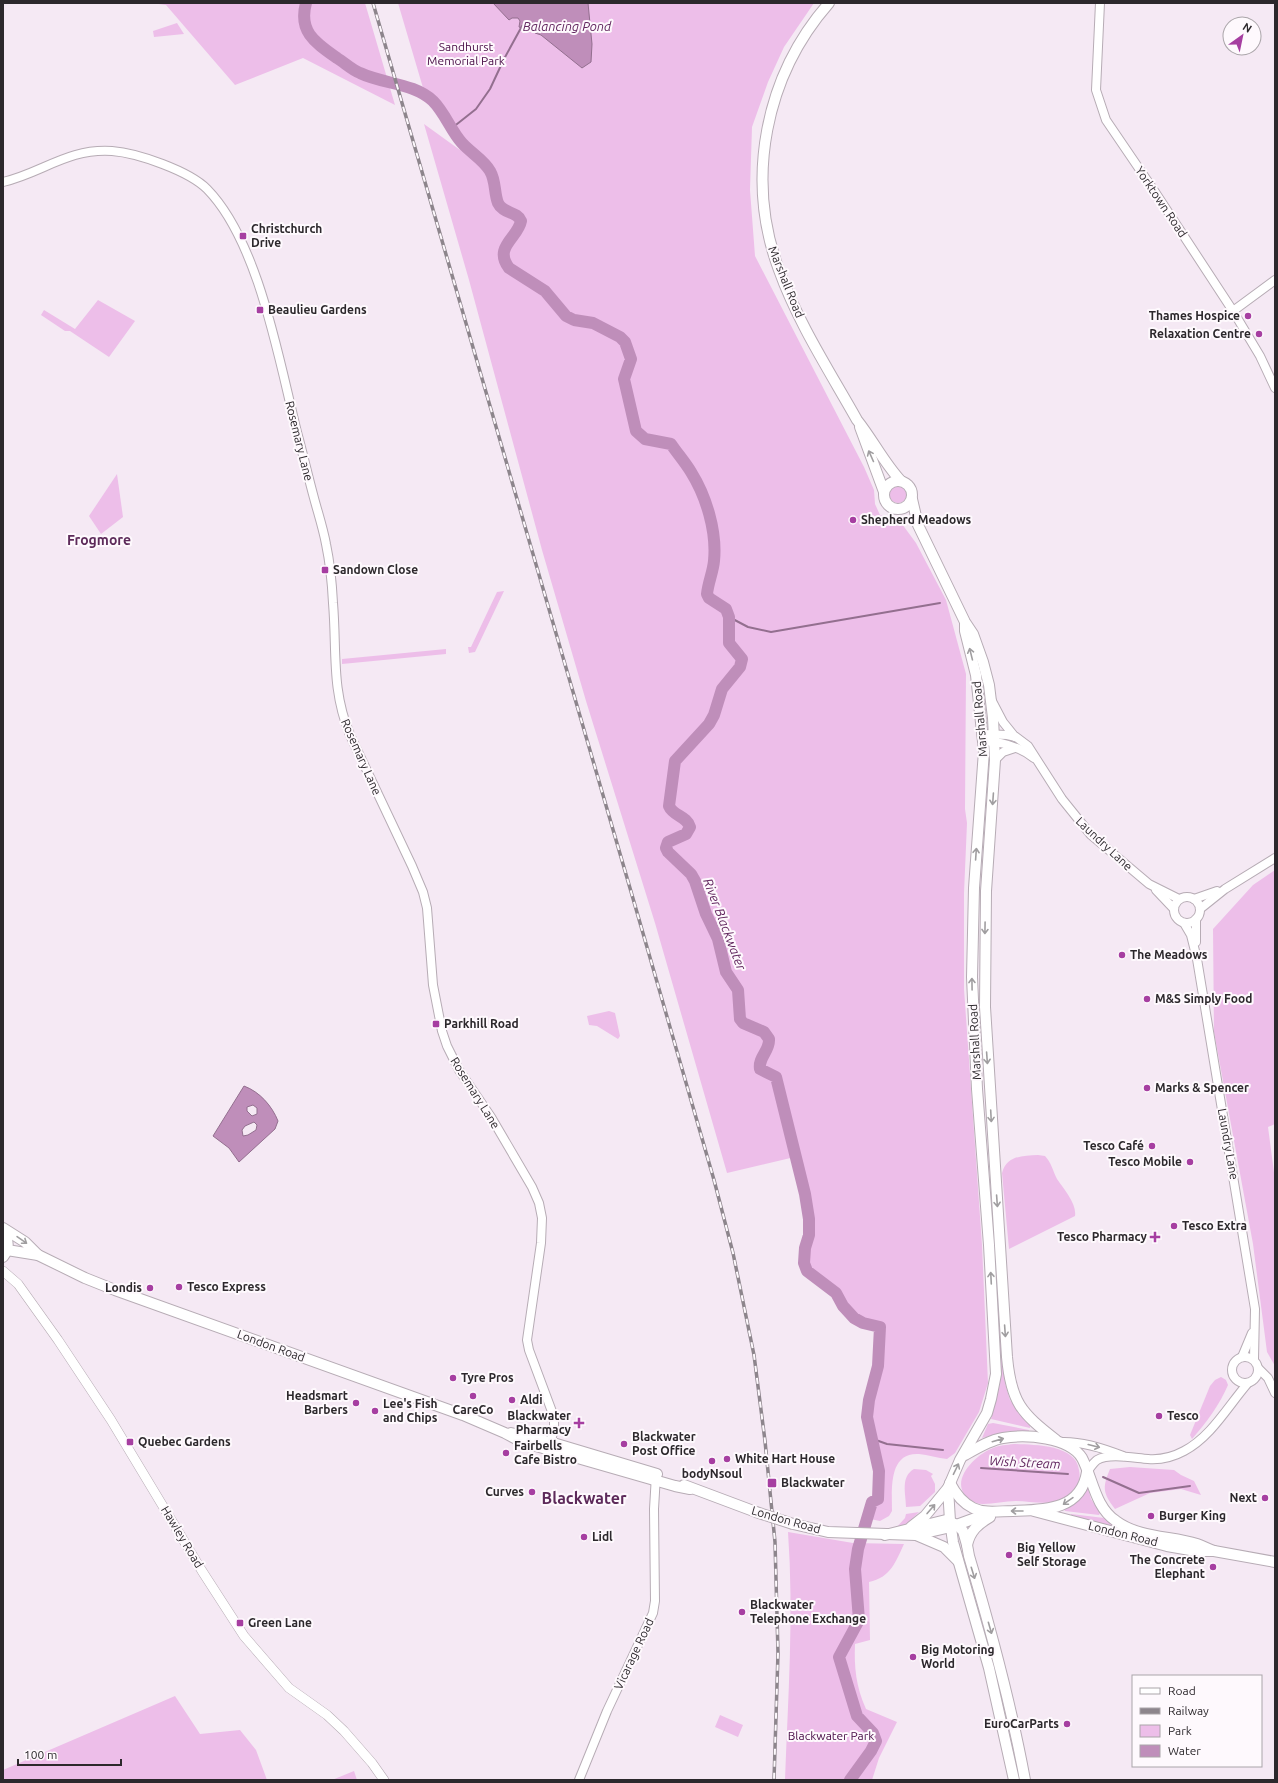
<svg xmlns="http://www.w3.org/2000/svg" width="1278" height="1783" font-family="Ubuntu,sans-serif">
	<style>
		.green { fill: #edbee9 }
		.water { fill: #bf8eba; stroke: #936f8f; fill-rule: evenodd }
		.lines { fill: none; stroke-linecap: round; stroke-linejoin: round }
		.stream { stroke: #936f8f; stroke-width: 2 }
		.river { stroke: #bf8eba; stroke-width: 12 }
		.tertiary-casing { stroke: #b7acb5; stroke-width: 10 }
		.secondary-casing { stroke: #b7acb5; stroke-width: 10 }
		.primary-casing { stroke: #b7acb5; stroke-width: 12 }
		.tertiary { stroke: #fff; stroke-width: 8 }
		.secondary { stroke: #fff; stroke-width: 9 }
		.primary { stroke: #fff; stroke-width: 10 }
		.rail-casing { stroke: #8d858c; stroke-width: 3.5 }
		.rail { stroke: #fef9fd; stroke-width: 2; stroke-dasharray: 6; stroke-linecap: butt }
		.primary-bridge-casing { stroke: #b7acb5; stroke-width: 12; stroke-linecap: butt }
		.primary-bridge { stroke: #fff; stroke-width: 10 }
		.oneway { stroke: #a09ea0 }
		.poi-dot { fill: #a63ea1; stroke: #fef9fd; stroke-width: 1.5 }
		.labels { text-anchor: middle; stroke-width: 4; stroke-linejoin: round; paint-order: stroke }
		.park-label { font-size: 12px; fill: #460a44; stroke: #fef9fd }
		.street-label { font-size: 12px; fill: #2c282c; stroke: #fef9fd }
		.poi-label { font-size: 12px; font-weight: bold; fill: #2c282c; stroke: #fef9fd; text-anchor: start }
		.water-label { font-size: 13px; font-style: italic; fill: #62275f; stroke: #fef9fd }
		.quarter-label { font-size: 14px; font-weight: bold; fill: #5d2a5a; stroke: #fef9fd }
		.district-label { font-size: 16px; font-weight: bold; fill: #5d2a5a; stroke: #fef9fd }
	</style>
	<rect width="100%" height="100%" fill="#f5e9f4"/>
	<g class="green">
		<polygon points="151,3 365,3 395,105 303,58 235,85 166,5"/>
		<path d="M398,3h416l-30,44 -16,35 -16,45 -2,63 5,66 109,211 10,23 1,14 5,11 13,3 9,6 14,19 30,57 20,74 -1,135 2,14 -3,70v96l18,256 6,138 -9,29 -24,41 -8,6c-9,-1 -19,-4 -28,-5 -31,-2 -27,36 -27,57l-3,5 -9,5 -10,-2 4,-12 8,-7 1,-29 -6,-33 -7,-22 12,-54 1,-37c-9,-3 -20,-6 -28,-12 -8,-7 -11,-19 -18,-25 -7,-5 -28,-18 -29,-26 -1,-10 5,-18 5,-27 2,-27 -9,-53 -14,-79l-72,17 -72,-250 -69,-222 -44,-151 -73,-270 -45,-156 36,26 -23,-48 -11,-4z"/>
		<polygon points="177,23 184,34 154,37 153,31"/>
		<polygon points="98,300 135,321 109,357 70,331 65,331 41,315 44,310 75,329"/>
		<polygon points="117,474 123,517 101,534 89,516"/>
		<circle cx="898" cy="494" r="9"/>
		<polygon points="504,591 475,652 469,653 468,647 471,647 497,592"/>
		<polygon points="446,649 446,654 342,664 342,659"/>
		<polygon points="1275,870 1275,1124 1268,1127 1275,1180 1275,1366 1267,1352 1253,1244 1214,1032 1213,929 1253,885"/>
		<polygon points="609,1011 615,1013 620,1036 618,1039 597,1026 589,1025 587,1016"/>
		<path d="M1038,1155l7,1c6,6 8,15 12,23 7,10 20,25 18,37l-66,33 -7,-76c5,-18 21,-17 36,-18z"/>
		<polygon points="995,1254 996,1254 1005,1383 1010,1400 1030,1426 1030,1428 991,1419 999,1388 1001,1369"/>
		<path d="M1221,1377l5,3 2,5c-8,19 -22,38 -36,54l-2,-4 20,-49 5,-6z"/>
		<polygon points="993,1423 1029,1430 1029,1432 1010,1431 982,1438 988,1424"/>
		<path d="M1014,1444c19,1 62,0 65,26 1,5 1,10 -2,15 -4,7 -13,14 -21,16 -12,4 -27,0 -40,0 -11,0 -22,3 -33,3 -5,0 -10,-2 -14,-5 -22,-17 7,-45 24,-51 7,-3 13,-3 21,-4z"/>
		<path d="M1130,1467l44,3 7,5 13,6 7,14 -20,-6 -31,4 -35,16c-12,-16 -13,-21 -5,-40z"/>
		<path d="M914,1469l12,1 7,4 -2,2 4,8v8l-15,14 -14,1c0,-13 -6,-30 8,-38z"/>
		<polygon points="1088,1488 1091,1499 1100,1513 1099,1515 1065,1511 1064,1509 1078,1500"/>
		<polygon points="919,1512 908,1523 896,1528 905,1518 906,1514"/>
		<polygon points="1071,1514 1104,1518 1119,1529 1071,1515"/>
		<path d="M788,1532l65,11 51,1c-9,19 -13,33 -35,38l1,58 -15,4c-1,23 1,43 11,65l31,13 -18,36 -7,22h-87c3,-82 9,-165 3,-248z"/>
		<polygon points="175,1696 200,1734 240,1730 256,1750 267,1780 3,1780 3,1770"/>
		<polygon points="720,1715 743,1725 738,1737 715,1727"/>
		<polygon points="354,1771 357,1780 332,1780"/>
	</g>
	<g class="water">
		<polygon points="493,3 588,3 592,44 591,62 582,68 541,35 535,33 534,27 527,24 523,29 519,27 520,21 518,18 512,18 509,20"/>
		<path d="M244,1086c16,6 28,20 34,35l-3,8 -36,33 -10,-14 -16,-12zM253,1105l4,3v6l-5,2 -5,-5v-4zM254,1122l3,3 -1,5 -8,5 -5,1 -1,-6 3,-4z"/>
	</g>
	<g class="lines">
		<g class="stream">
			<polyline points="452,128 476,109 490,89 504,59 522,26"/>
			<polyline points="729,617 748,627 771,632 940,603"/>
			<polyline points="873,1439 887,1444 943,1450"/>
			<polyline points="981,1468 1068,1474"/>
			<polyline points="1103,1477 1139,1493 1190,1486"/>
		</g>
		<path class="river" d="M306,3c-8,29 10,40 31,55 8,5 15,12 23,15 23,11 54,10 73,28 12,12 18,30 29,42 9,10 22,17 28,28 6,10 4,22 8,32 5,11 19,8 23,18 -3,17 -28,26 -12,47l36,23 21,25 8,4 19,3 27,14 5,5 6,17 -7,20 12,52 9,8 26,5c6,9 14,18 20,28 15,24 26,59 23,89 -1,11 -6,22 -7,33l2,4 17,11 3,8v26l13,16 -2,8 -18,22 -8,26 -5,9 -34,37 -6,45c4,10 18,10 21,21l-4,7 -18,8 -2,6 2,4 23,22 4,7 11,33 12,25 8,33 12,18 2,29 3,4 21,9 5,7c1,12 -11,18 -9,30l16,8 29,117 4,25v16l-4,13 -1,15 3,8 29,22 7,13 11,12 9,5 17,4 -2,39 -9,34 -2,17 12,54 -1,28 -6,3 -14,47 -3,20 4,51 -20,37 18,59 16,17 3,8 -5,10 -21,29"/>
		<g class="tertiary-casing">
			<g id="tertiary">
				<polyline points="1100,3 1096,90 1106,120 1155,192 1233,311 1260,356 1275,388"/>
				<path d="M3,182c39,-9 65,-34 109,-31 26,2 77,20 95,38 52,53 72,172 90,243 6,22 11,44 17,66 4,15 9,30 12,46 4,19 6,39 7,59 4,48 -2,86 17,132l62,131 11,26 4,16 6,77 9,46 5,15 12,24 32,47 41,70 7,16 3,15 -1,25 -14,97 2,10 25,67v13l-5,16"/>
				<polyline points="1233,311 1275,280"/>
				<polyline points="992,701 1003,722 1015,737"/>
				<polyline points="983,734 1007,735 1016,737 1028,746 1062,799 1091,835 1149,884 1179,899"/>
				<path d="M984,741c18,1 36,6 50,17"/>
				<polyline points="995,760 1003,752 1015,748"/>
				<polyline points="1156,890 1174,909"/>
				<circle cx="1187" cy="910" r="13"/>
				<polyline points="1194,899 1217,891"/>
				<polyline points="1200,909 1225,889 1275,858"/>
				<polyline points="1184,923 1191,935 1197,959 1255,1309 1254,1359"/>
				<polyline points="1196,942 1196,919"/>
				<circle cx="1245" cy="1370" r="13"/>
				<polyline points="1242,1357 1252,1333"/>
				<polyline points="1259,1369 1268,1378 1275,1393"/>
				<path d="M1061,1442c21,-1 42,6 62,14"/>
				<path d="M1087,1472c3,-4 6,-9 10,-12 12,-7 37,-2 51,-1 13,1 25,-2 36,-8 27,-14 44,-45 64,-68"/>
				<polyline points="579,1780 607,1711 653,1613 655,1601 654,1509 656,1475"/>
			</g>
		</g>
		<g class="secondary-casing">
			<polyline id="secondary" points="3,1271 18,1284 58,1340 111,1420 202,1571 244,1636 289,1688 327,1715 344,1731 372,1763 384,1780"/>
		</g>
		<g class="primary-casing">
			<g id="primary">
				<path d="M829,3c-64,73 -84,176 -50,267 19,53 51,102 78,150 16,20 27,43 44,61"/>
				<polyline points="860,427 884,492"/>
				<circle cx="898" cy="495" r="14"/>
				<path d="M912,499l6,26 47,97 8,12 10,28 6,23 4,33 2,42 -9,131 -1,116 22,350c4,45 14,56 49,83"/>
				<polyline points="3,1228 25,1242 38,1255"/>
				<path d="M3,1231c6,9 6,18 0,26"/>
				<polyline points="7,1250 38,1255 85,1278 115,1290 463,1415 505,1433 522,1442 675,1486 690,1489"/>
				<polyline points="511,1433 550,1442 657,1474"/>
				<path d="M965,1455c12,-7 25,-15 38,-17 23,-4 66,-1 79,20 11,21 13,49 34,63 23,17 55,15 81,23 6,2 11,5 17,7"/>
				<path d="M950,1483c5,10 13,20 23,25 12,6 27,3 40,3 30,-1 68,0 74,-39"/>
				<polyline points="684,1485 756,1512"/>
				<polyline points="948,1488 950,1521 953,1542 989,1668 1014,1780"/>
				<polyline points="1034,1511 1167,1546 1196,1551 1214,1551 1275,1562"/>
				<polyline points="793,1524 828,1532 916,1535 951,1527 992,1512"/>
				<polyline points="911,1527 925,1516 948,1488 960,1460 987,1413 991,1399 996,1374 989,1245 977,1089 972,977 974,888 984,751 976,675 965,631 965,624"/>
				<path d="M885,1535l61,-15 11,5 6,6 4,14 2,11c22,74 42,148 56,224"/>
				<polyline points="916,1535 944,1547 958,1561"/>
				<path d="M967,1545c3,-14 11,-21 23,-28"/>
			</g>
		</g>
		<use href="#tertiary" class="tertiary"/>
		<use href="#secondary" class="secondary"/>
		<use href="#primary" class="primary"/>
		<g class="rail-casing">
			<polyline id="rail" points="373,3 632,895 714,1180 733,1253 754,1355 765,1441 775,1542 778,1653 774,1780"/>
		</g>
		<use href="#rail" class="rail"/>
		<g class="primary-bridge-casing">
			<polyline id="primary-bridge" points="756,1512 793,1524"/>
		</g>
		<use href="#primary-bridge" class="primary-bridge"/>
	</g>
	<defs><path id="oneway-shaft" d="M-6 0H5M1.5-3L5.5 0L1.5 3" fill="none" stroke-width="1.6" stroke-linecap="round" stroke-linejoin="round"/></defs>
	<g class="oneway">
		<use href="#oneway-shaft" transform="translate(871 456) rotate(-114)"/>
		<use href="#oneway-shaft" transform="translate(971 654) rotate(-104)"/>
		<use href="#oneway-shaft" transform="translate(993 799) rotate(94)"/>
		<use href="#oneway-shaft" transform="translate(976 854) rotate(-86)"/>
		<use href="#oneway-shaft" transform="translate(985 928) rotate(91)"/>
		<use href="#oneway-shaft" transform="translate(972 984) rotate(-91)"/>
		<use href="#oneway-shaft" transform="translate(987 1058) rotate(86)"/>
		<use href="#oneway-shaft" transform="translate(991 1116) rotate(87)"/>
		<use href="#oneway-shaft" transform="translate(997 1201) rotate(86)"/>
		<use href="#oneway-shaft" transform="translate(22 1240) rotate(35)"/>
		<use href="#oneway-shaft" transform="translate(991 1278) rotate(-93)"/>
		<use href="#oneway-shaft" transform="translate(1005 1331) rotate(86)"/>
		<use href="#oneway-shaft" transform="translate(998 1440) rotate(-16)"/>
		<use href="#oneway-shaft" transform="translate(1094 1446) rotate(14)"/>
		<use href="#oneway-shaft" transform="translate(956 1469) rotate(-64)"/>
		<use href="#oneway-shaft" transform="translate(1068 1501) rotate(145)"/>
		<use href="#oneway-shaft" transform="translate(931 1509) rotate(-49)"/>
		<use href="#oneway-shaft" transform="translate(1017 1511) rotate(180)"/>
		<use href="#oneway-shaft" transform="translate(973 1573) rotate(73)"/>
		<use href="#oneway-shaft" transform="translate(990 1628) rotate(74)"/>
	</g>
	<g class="poi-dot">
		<rect x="239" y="232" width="8" height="8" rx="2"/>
		<rect x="256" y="306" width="8" height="8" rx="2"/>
		<circle cx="1248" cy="316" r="4"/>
		<circle cx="1259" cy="334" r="4"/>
		<circle cx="853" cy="520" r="4"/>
		<rect x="321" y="566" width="8" height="8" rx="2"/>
		<circle cx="1122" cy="955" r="4"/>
		<circle cx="1147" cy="999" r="4"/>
		<rect x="432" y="1020" width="8" height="8" rx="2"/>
		<circle cx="1147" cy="1088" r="4"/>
		<circle cx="1152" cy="1146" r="4"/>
		<circle cx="1190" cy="1162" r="4"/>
		<circle cx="1174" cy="1226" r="4"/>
		<path d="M1153 1231h4v4h4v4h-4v4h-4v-4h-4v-4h4z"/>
		<circle cx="179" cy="1287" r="4"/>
		<circle cx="150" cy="1288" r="4"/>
		<circle cx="453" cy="1378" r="4"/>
		<circle cx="473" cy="1396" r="4"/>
		<circle cx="512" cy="1400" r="4"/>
		<circle cx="356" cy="1403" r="4"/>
		<circle cx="375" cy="1411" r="4"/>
		<circle cx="1159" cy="1416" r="4"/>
		<path d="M577 1417h4v4h4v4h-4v4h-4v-4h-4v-4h4z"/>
		<rect x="126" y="1438" width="8" height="8" rx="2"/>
		<circle cx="624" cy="1444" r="4"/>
		<circle cx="506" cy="1453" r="4"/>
		<circle cx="727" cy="1459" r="4"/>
		<circle cx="712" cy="1461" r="4"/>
		<rect x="767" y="1478" width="10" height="10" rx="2"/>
		<circle cx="532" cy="1492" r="4"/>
		<circle cx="1265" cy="1498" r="4"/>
		<circle cx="1151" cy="1516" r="4"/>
		<circle cx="584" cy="1537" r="4"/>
		<circle cx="1009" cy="1555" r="4"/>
		<circle cx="1213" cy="1567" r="4"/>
		<circle cx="742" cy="1612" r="4"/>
		<rect x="236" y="1619" width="8" height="8" rx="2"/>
		<circle cx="913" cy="1657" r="4"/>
		<circle cx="1067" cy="1724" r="4"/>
	</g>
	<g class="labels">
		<g class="park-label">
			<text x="466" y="51">Sandhurst<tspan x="466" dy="14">Memorial Park</tspan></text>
			<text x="831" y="1740">Blackwater Park</text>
		</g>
		<g class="street-label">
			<text transform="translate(1161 202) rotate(56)" y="4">Yorktown Road</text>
			<text transform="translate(786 282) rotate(68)" y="4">Marshall Road</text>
			<text transform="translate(299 441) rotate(76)" y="4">Rosemary Lane</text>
			<text transform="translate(980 719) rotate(-95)" y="4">Marshall Road</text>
			<text transform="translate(361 757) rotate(66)" y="4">Rosemary Lane</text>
			<text transform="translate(1104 844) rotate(43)" y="4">Laundry Lane</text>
			<text transform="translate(975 1042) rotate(-93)" y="4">Marshall Road</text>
			<text transform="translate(475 1093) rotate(58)" y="4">Rosemary Lane</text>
			<text transform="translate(1228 1144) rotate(80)" y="4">Laundry Lane</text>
			<text transform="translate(271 1346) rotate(20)" y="4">London Road</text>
			<text transform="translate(786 1520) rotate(16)" y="4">London Road</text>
			<text transform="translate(1123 1534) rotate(14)" y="4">London Road</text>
			<text transform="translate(182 1537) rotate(59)" y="4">Hawley Road</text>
			<text transform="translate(634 1654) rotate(-65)" y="4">Vicarage Road</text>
		</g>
		<g class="poi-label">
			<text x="251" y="233">Christchurch<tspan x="251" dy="14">Drive</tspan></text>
			<text x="268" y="314">Beaulieu Gardens</text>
			<text x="1240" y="320" text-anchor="end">Thames Hospice</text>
			<text x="1251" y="338" text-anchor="end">Relaxation Centre</text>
			<text x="861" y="524">Shepherd Meadows</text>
			<text x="333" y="574">Sandown Close</text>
			<text x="1130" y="959">The Meadows</text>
			<text x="1155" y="1003">M&amp;S Simply Food</text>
			<text x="444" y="1028">Parkhill Road</text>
			<text x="1155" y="1092">Marks &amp; Spencer</text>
			<text x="1144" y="1150" text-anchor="end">Tesco Café</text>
			<text x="1182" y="1166" text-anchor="end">Tesco Mobile</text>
			<text x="1182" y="1230">Tesco Extra</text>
			<text x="1147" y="1241" text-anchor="end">Tesco Pharmacy</text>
			<text x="187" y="1291">Tesco Express</text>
			<text x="142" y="1292" text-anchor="end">Londis</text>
			<text x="461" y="1382">Tyre Pros</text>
			<text x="348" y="1400" text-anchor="end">Headsmart<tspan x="348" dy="14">Barbers</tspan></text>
			<text x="520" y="1404">Aldi</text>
			<text x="383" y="1408">Lee's Fish<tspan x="383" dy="14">and Chips</tspan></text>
			<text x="473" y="1414" text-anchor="middle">CareCo</text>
			<text x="571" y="1420" text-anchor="end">Blackwater<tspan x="571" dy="14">Pharmacy</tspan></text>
			<text x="1167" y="1420">Tesco</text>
			<text x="632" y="1441">Blackwater<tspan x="632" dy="14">Post Office</tspan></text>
			<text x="138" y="1446">Quebec Gardens</text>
			<text x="514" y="1450">Fairbells<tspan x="514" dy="14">Cafe Bistro</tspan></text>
			<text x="735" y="1463">White Hart House</text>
			<text x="712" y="1478" text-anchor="middle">bodyNsoul</text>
			<text x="781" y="1487">Blackwater</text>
			<text x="524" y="1496" text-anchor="end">Curves</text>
			<text x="1257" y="1502" text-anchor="end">Next</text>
			<text x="1159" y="1520">Burger King</text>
			<text x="592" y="1541">Lidl</text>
			<text x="1017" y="1552">Big Yellow<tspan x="1017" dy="14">Self Storage</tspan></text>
			<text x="1205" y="1564" text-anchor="end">The Concrete<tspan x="1205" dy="14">Elephant</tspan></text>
			<text x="750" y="1609">Blackwater<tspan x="750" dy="14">Telephone Exchange</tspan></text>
			<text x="248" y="1627">Green Lane</text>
			<text x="921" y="1654">Big Motoring<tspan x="921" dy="14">World</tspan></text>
			<text x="1059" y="1728" text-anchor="end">EuroCarParts</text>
		</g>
		<g class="water-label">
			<text x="567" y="31">Balancing Pond</text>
			<text transform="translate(725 924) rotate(69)" y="5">River Blackwater</text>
			<text transform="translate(1025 1462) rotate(3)" y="5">Wish Stream</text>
		</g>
		<g class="quarter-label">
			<text x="99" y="545">Frogmore</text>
		</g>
		<g class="district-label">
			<text x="584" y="1504">Blackwater</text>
		</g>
	</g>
	<rect width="1278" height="1783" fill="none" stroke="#2c282c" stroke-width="8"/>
	<rect x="1132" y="1675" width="130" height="92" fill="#fef9fd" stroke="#aaa5a9"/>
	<rect x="1140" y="1688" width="20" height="6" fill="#ffffff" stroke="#aaa5a9"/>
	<text x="1168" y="1695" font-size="12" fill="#2c282c">Road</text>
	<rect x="1140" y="1708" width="20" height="6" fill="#8d858c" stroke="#aaa5a9"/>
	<text x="1168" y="1715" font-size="12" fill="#2c282c">Railway</text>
	<rect x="1140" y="1725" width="20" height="12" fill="#edbee9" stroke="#aaa5a9"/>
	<text x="1168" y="1735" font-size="12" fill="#2c282c">Park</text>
	<rect x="1140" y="1745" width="20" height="12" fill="#bf8eba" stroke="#aaa5a9"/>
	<text x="1168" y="1755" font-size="12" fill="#2c282c">Water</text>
	<g transform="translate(1242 36) rotate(33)"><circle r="19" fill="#fef9fd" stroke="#aaa5a9"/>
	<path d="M0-3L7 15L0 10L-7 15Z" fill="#a63ea1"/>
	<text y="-6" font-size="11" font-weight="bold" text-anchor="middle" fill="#2c282c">N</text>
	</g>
	<path d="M18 1759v6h103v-6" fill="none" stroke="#2c282c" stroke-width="2"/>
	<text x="24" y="1759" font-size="12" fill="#2c282c" stroke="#fef9fd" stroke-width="3" paint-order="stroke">100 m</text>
</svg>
